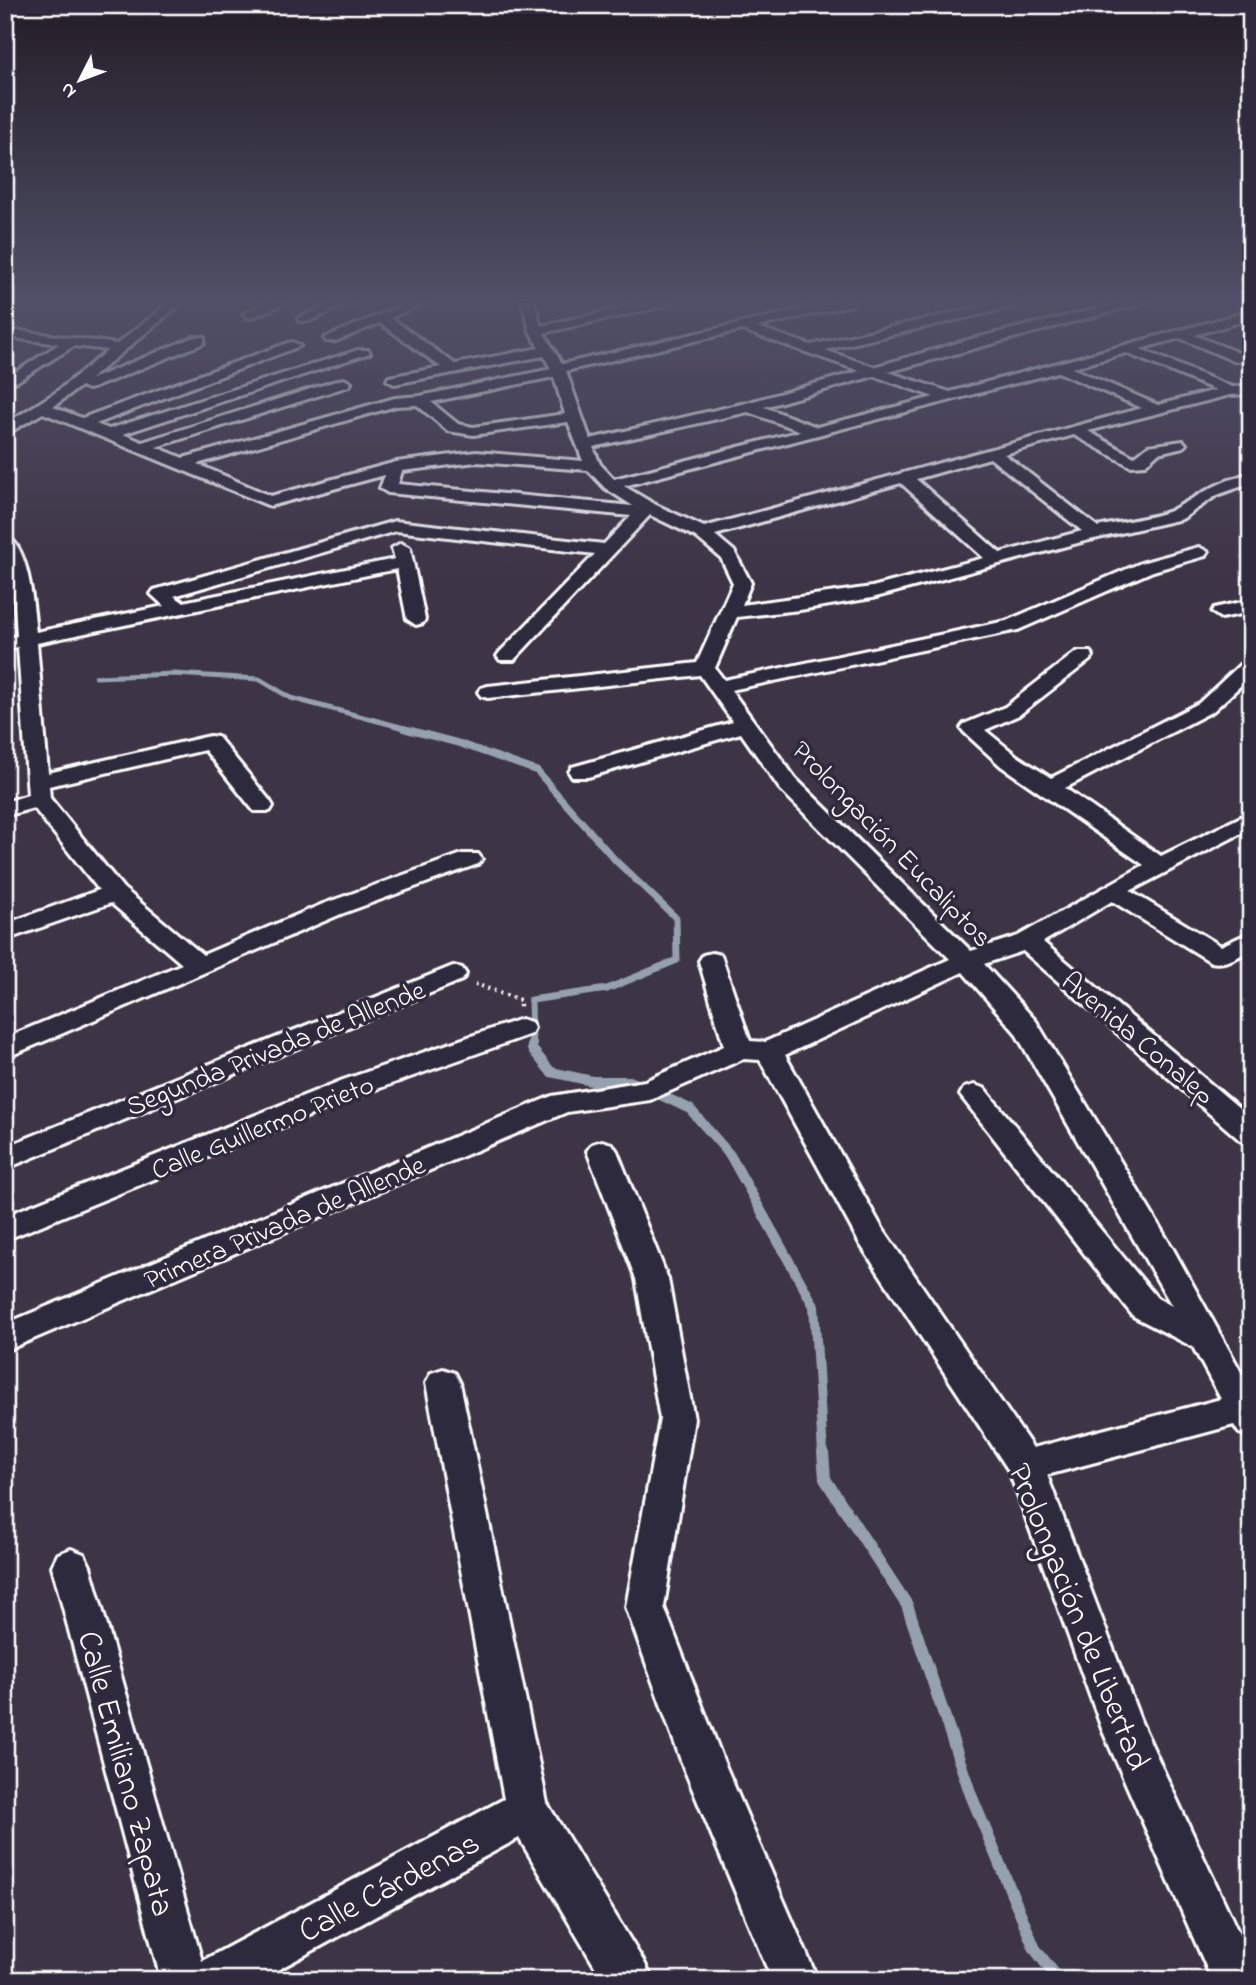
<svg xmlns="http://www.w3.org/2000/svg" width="1256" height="1985" font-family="'Indie Flower',sans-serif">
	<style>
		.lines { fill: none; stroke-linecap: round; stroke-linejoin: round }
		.stream-far3 { stroke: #95a1af; stroke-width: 5 }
		.stream-far2 { stroke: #95a1af; stroke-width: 7 }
		.stream-far1 { stroke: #95a1af; stroke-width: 10 }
		.stream { stroke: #95a1af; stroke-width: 12 }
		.street-casing { stroke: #fff; stroke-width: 6 }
		.path { stroke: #fff; stroke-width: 4.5; stroke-dasharray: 2 4.5; stroke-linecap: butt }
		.street { fill: #2f2a3d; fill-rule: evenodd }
		.labels { text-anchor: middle; stroke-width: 7; stroke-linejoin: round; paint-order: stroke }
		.street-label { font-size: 28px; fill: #fff; stroke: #2f2a3d }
		.near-street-label { font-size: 33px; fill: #fff; stroke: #2f2a3d }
	</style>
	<rect width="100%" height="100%" fill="#3d3445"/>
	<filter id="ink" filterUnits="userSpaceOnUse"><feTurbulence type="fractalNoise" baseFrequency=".0143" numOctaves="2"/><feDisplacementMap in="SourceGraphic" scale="14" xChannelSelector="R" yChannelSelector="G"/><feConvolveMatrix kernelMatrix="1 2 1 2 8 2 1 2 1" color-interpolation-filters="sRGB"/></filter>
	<g filter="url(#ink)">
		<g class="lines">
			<polyline class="stream-far3" points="96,677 174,674 259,679 291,698 412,730"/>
			<polyline class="stream-far2" points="405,729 458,743 537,771 616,861 676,918 677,960 607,989 531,1000 532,1045"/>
			<g class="stream-far1">
				<polyline points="532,1043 532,1049 551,1072 592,1081 630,1081 642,1086"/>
				<polyline points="654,1092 690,1109 730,1155 814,1306 823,1454"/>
			</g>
			<polyline class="stream" points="823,1452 825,1479 907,1605 971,1795 1035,1949 1059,1980"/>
			<g class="street-casing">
				<g id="street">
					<path d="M170,302h13l-94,78 105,-43h10v6l-111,45 -5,1 -7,-3 -28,21 29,11 206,-75 5,-1 7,4 -204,78 13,5 249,-79h10l2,3 -247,81 19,8 197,-62 5,-1 7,4 -2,3 -193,61 27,11 212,-60 25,-2 131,-27 -7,-13 -150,28 -7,-4 2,-3 52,-10 -61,-44 -44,18h-10l-2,-3 86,-36h16l-35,16 64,46 84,-16 -9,-17 -8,-29h12l7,24 108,-24h21l-6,4 -120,27 18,31 271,-62h21l-2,3 -95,22 54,18 191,-43h21l-6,4 -192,44 49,17 101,-29 151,-36h20l-258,70 62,20 301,-81v8l-57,16 50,20v6h-10l-54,-23 -40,11 92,38 19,-1v8l-21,1 -142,36 46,26 14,-11 35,-5 3,3 -3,3 -25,6 -13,12 -15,1 -56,-31 -70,19 94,73c19,-5 59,-9 74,-17 30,-16 44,-28 79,-37v10l-34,12 -35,24 -97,22 -213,57 -72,12 -63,7 -22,51 9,12 282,-59 135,-58 58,-16 9,5 -3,4 -52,15 -135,59 -287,60 65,89 175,172 47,-15 126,-71 -143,-99 -37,-34 -3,-4 3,-4 41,-17 71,-55h14l3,4 -3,4 -71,55 -34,15 32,26 34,22 148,-75 45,-42 7,-2v17l-38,35 -148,77 96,68 90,-44v16l-121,63 91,55 30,-14v18c-14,7 -25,15 -40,12l-99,-61 -69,41 208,176v26l-10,-3 -218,-190 -39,13 52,57 137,228 78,141v47l-12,-4 -5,-8 -187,50 94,247 110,238v20h-39l-110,-251 -93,-258 -149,-227 -100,-184 -17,-1 -93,41 -83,12 -562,239v-27l547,-228 93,-15 79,-35 -25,-85 4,-6 9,-2 9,2 29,86 15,1 185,-83 -170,-170 -39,-56 -153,44h-16l-3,-5 3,-5 161,-45 -33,-47 -212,23 -7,-2 -3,-4 3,-4 7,-2 209,-23 36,-80 -12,-25 -25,-21 -46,-22 -136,145h-14l-3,-4 3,-4 95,-98 -199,-23 -222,65 9,6 212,-43 -3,-11 9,-5 9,5 15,71 -2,4 -7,2 -9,-6 -10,-50 -360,74 11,130 162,-37 8,1 52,64 3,5 -3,5h-16l-49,-61 -156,36 1,12 73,90 80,67 120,-51 139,-50h16l4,5 -4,5 -137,50 -336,144v-20l177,-74 -71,-61 -106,37v-16l94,-34 -65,-82 -29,8v-14l23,-7 -10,-148 -13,3v-12l12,-2 -4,-57 -8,-18v-25c24,6 29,75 31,96l128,-26 -13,-12 3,-4 241,-69 209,23 27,-28 -243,-23 -8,-5 5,-13 -115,31 -227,-93 -38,22v-11l50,-31 53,-43 -34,-4 -58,36 -5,-1v-6l48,-31 -54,-7v-8l112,15zM742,330l118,41 -114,32 -156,36 -24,-68zM1126,353l90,37 -58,15 -86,-37zM1058,372l84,36 -438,119 -50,-23 -30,-18zM874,376l60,21 -117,30 -53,-20zM554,377l11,37 -92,13 -15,-3 -27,-22zM417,405l31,26 25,4 95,-13 15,39 -107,-9 -80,10 -125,34 -74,-32 199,-58zM748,412l53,19 -187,48 -14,-15 -7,-17zM990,458l92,73 -82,22 -84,-74zM476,462l112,8 17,18 28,18 -235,-22 4,-13zM901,483l83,75 -112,29 -130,18 9,-22 -17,-32 -19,-16zM963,972l52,60 157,274 -15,-8 -173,-210 -10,-3 -10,3 -4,7 173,221 60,31 28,52 -188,49 -151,-220 -97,-173z"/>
					<polygon points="269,302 286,302 253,317 249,318 243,314"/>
					<polygon points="335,302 352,302 309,321 299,321 298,318"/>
					<polygon points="1251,600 1251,612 1221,618 1212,612 1214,608"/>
					<polygon points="453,966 462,968 466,974 462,980 5,1169 5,1147"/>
					<polygon points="521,1019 531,1022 534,1028 531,1034 363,1094 5,1240 5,1216 343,1080"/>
					<polygon points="602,1141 612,1144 617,1151 668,1279 694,1419 664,1607 723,1760 818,1980 772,1980 683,1766 626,1607 660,1419 636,1279 587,1151 592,1144"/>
					<polygon points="443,1369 455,1373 460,1383 547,1803 645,1964 652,1980 603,1980 519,1838 259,1980 161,1980 52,1566 58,1554 71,1549 84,1554 90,1566 202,1961 504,1799 426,1383 431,1373"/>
				</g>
			</g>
			<polyline class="path" points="475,984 520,1000 520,1007"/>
			<use href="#street" class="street"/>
		</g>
	</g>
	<linearGradient id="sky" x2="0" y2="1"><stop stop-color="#221d26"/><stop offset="0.52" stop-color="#515068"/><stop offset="1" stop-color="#515068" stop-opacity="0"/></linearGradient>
	<rect width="1256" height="580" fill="url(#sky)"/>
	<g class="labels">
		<g class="street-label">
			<text transform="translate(893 843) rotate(46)" y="10">Prolongación Eucaliptos</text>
			<text transform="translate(1139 1037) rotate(40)" y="10">Avenida Conalep</text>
			<text transform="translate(275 1047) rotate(-22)" y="10">Segunda Privada de Allende</text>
			<text transform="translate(262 1126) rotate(-22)" y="10">Calle Guillermo Prieto</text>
			<text transform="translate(284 1221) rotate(-23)" y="10">Primera Privada de Allende</text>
		</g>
		<g class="near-street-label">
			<text transform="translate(1081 1616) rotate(68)" y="12">Prolongación de Libertad</text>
			<text transform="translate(128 1773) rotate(75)" y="12">Calle Emiliano Zapata</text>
			<text transform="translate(388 1885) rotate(-28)" y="12">Calle Cárdenas</text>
		</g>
	</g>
	<rect width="1256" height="1985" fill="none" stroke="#2f2a3d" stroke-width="28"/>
	<rect x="14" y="14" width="1228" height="1957" fill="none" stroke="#fff" stroke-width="2.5" filter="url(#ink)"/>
	<g transform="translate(80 80) rotate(228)" stroke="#2f2a3d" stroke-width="5" paint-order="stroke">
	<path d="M0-5L12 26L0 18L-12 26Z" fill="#ffffff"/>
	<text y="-10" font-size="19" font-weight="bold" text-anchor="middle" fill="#ffffff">N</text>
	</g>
</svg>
